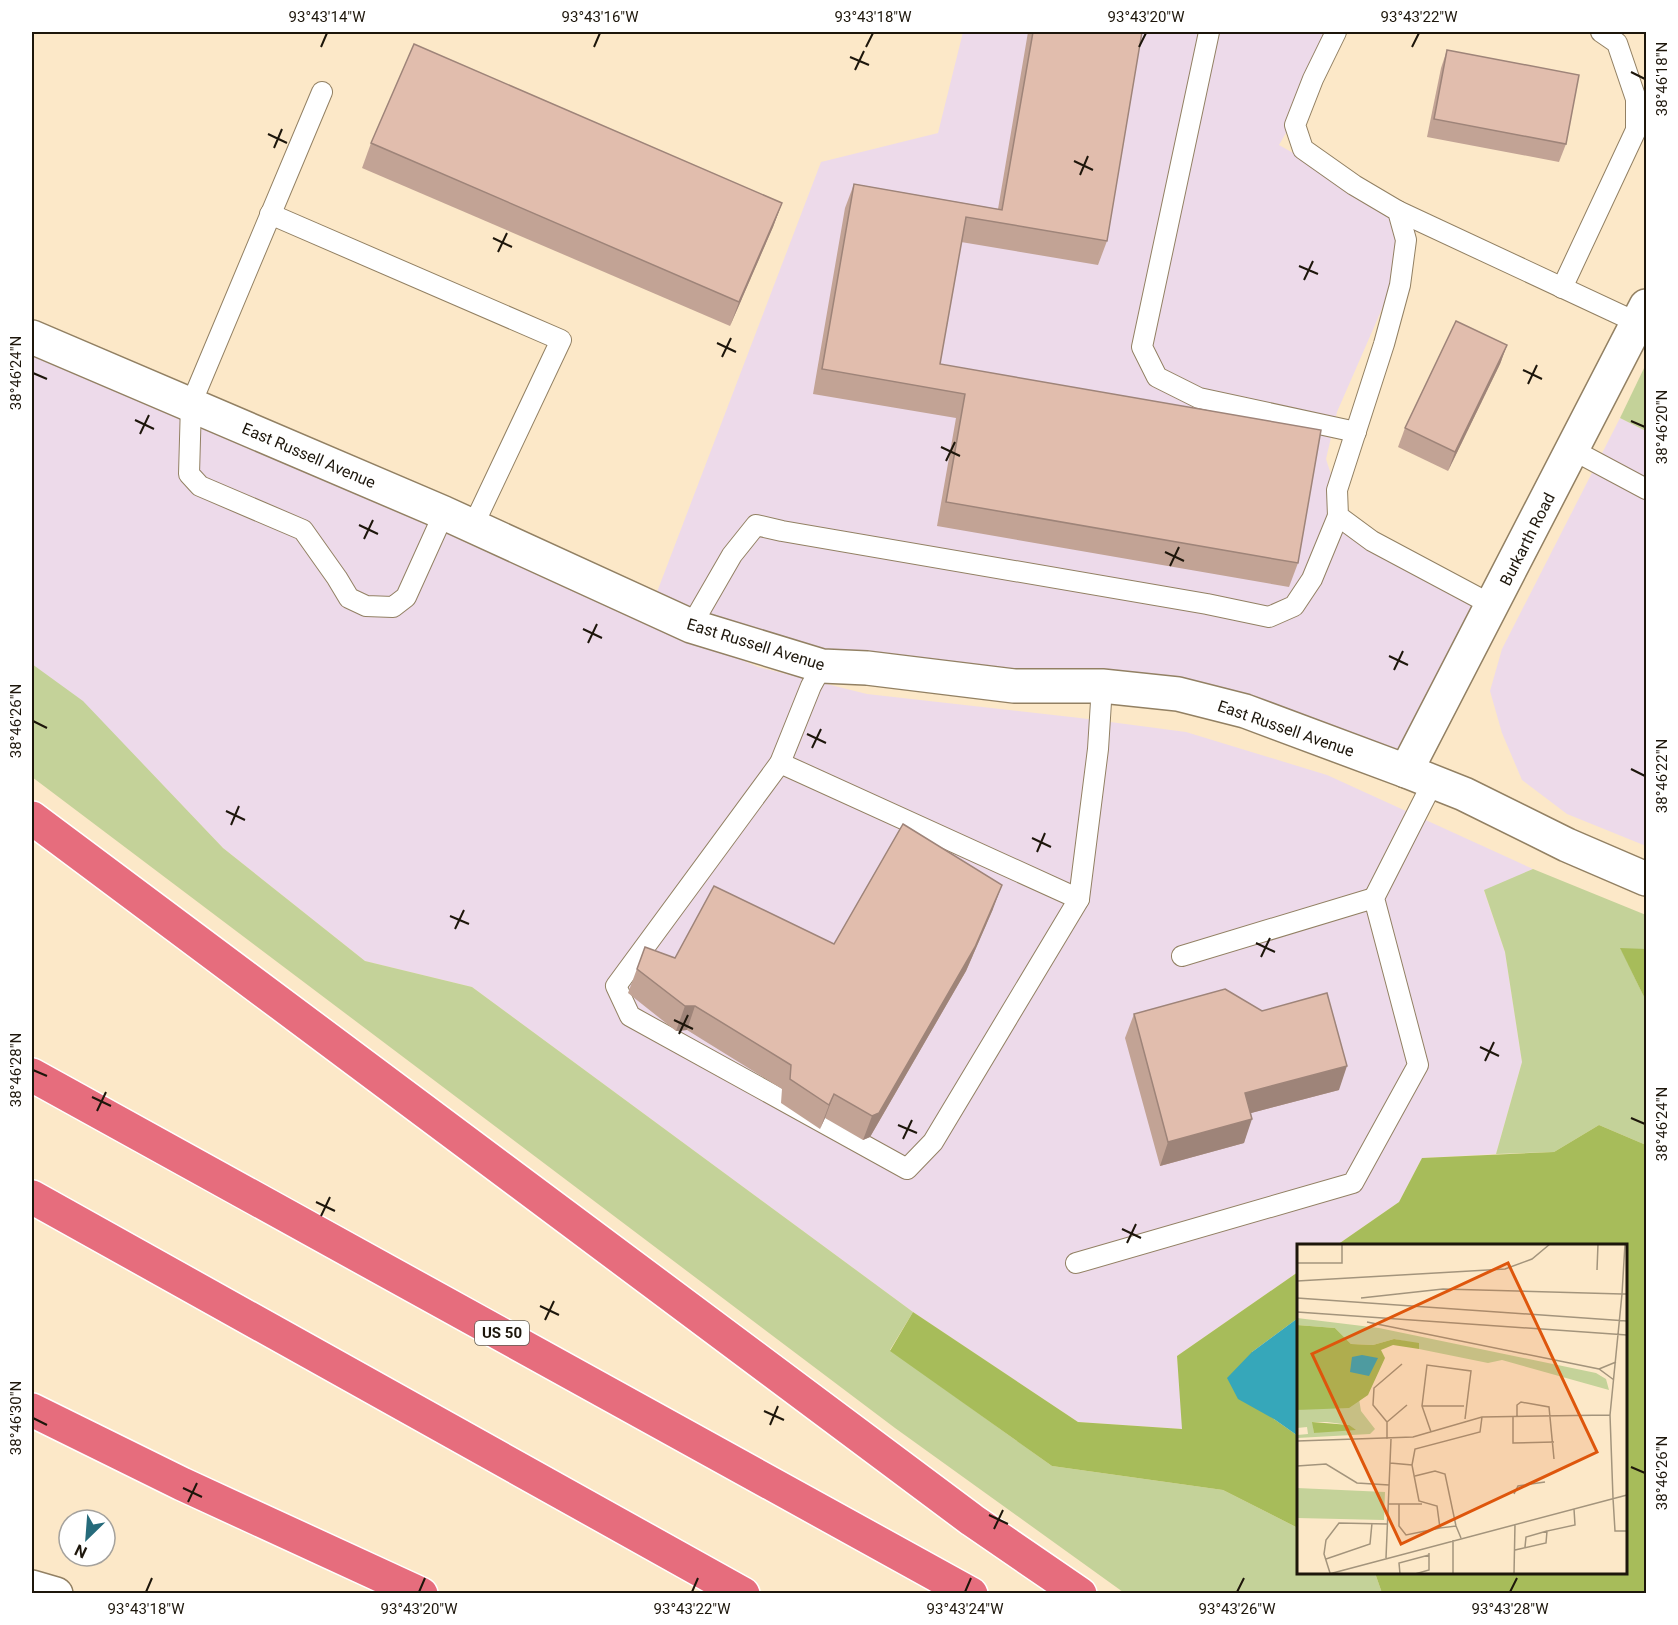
<svg xmlns="http://www.w3.org/2000/svg" width="1678" height="1625" font-family="Roboto,sans-serif">
	<style>
		.commercial { fill: #eddaea }
		.green { fill: #c4d299 }
		.forest { fill: #a7bc5a }
		.water { fill: #36a7ba }
		.lines { fill: none; stroke-linecap: round; stroke-linejoin: round }
		.lane-casing { stroke: #928063; stroke-width: 22 }
		.street-casing { stroke: #928063; stroke-width: 36 }
		.secondary-casing { stroke: #928063; stroke-width: 36 }
		.highway-casing { stroke: #fff; stroke-width: 36 }
		.lane { stroke: #fff; stroke-width: 20 }
		.street { stroke: #fff; stroke-width: 33 }
		.secondary { stroke: #fff; stroke-width: 33 }
		.highway { stroke: #e66d7d; stroke-width: 33 }
		.wall { fill: #c2a395 }
		.shaded-wall { fill: #9e8479 }
		.building { fill: #e1bdad; stroke: #9e8479; stroke-width: 1.5 }
		.ticks { fill: none; stroke: #1d160b; stroke-width: 2 }
		.labels { text-anchor: middle; stroke-width: 6; stroke-linejoin: round; paint-order: stroke }
		.shield { fill: #fff; stroke: #615c54; stroke-width: 1.5 }
		.shield-label { font-size: 15px; font-weight: bold; fill: #1d160b }
		.street-label { font-size: 16px; fill: #1d160b; stroke: #fff }
		.inset-road { fill: none; stroke: #a3947c; stroke-width: 1.5 }
		.view { fill: #de560c; fill-opacity: 0.15; stroke: #de560c; stroke-width: 3 }
		.inset-edge { fill: none; stroke: #1d160b; stroke-width: 3 }
		.neatline { fill: none; stroke: #1d160b; stroke-width: 2 }
		.ticks-label { font-size: 15px; text-anchor: middle; fill: #1d160b }
	</style>
	<rect width="100%" height="100%" fill="#fce8c8"/>
	<g class="commercial">
		<polygon points="963,32 1344,32 1279,145 1419,224 1337,412 1326,459 1339,499 1361,535 1477,598 1400,755 1245,711 1014,686 691,626 657,592 821,162 938,133"/>
		<polygon points="32,353 758,667 867,694 1080,718 1186,732 1327,775 1533,869 1484,891 1505,952 1522,1062 1496,1154 1422,1158 1399,1202 1337,1245 1298,1246 1298,1272 1177,1356 1183,1429 1078,1422 913,1312 472,987 365,961 223,848 83,702 32,664"/>
		<polygon points="1620,418 1646,431 1646,846 1567,814 1522,780 1502,733 1490,691 1502,649"/>
	</g>
	<g class="green">
		<polygon points="1646,364 1646,431 1620,418"/>
		<polygon points="32,664 83,701 223,848 365,961 472,987 913,1312 890,1350 1052,1466 1223,1490 1298,1528 1298,1572 1375,1573 1382,1593 1126,1594 1123,1592 895,1428 32,777"/>
		<polygon points="1533,869 1646,915 1646,949 1621,949 1646,1001 1646,1145 1599,1125 1554,1152 1496,1154 1522,1062 1505,952 1484,890"/>
	</g>
	<g class="forest">
		<polygon points="1620,948 1646,949 1646,1001"/>
		<polygon points="1599,1125 1646,1145 1646,1593 1382,1593 1375,1573 1626,1572 1626,1246 1337,1245 1399,1202 1422,1158 1554,1152"/>
		<polygon points="1298,1272 1298,1318 1252,1352 1274,1419 1298,1436 1298,1528 1223,1490 1052,1466 890,1351 913,1312 1078,1422 1182,1429 1177,1356"/>
	</g>
	<polygon class="water" points="1298,1318 1298,1436 1274,1419 1238,1399 1227,1378 1252,1352"/>
	<g class="lines">
		<g class="lane-casing">
			<g id="lane">
				<polyline points="1209,32 1142,347 1157,377 1199,398 1356,432"/>
				<polyline points="1336,32 1313,79 1295,125 1303,149 1354,185 1398,211 1406,240 1400,285 1384,344 1337,490 1338,516 1372,541 1492,605"/>
				<polyline points="322,92 191,404 189,474 200,486 303,530 337,578 349,598 366,606 393,607 406,597 444,513"/>
				<polyline points="1398,211 1638,323"/>
				<polyline points="270,214 561,340 473,526"/>
				<polyline points="1562,288 1636,130 1636,99 1617,43 1601,32"/>
				<polyline points="1573,450 1646,489"/>
				<polyline points="691,626 732,555 756,525 782,531 1207,604 1269,617 1294,606 1312,579 1338,516"/>
				<polyline points="822,666 811,686 780,763 616,986 630,1016 907,1169 933,1142 1079,899 1098,749 1102,686"/>
				<polyline points="780,763 1079,899"/>
				<polyline points="1182,956 1374,898"/>
				<polyline points="1076,1263 1353,1183 1418,1065 1374,898 1433,782"/>
			</g>
		</g>
		<g class="street-casing">
			<polyline id="street" points="32,337 444,513 691,626 822,666 867,668 1014,686 1102,686 1178,694 1245,711 1406,771"/>
		</g>
		<g class="secondary-casing">
			<g id="secondary">
				<polyline points="1646,306 1406,771 1464,794 1567,845 1646,879"/>
				<polyline points="32,1587 56,1594"/>
			</g>
		</g>
		<g class="highway-casing">
			<g id="highway">
				<polyline points="32,818 972,1520 1080,1594"/>
				<polyline points="32,1075 971,1594"/>
				<polyline points="32,1197 743,1594"/>
				<polyline points="32,1410 182,1484 421,1594"/>
			</g>
		</g>
		<use href="#lane" class="lane"/>
		<use href="#street" class="street"/>
		<use href="#secondary" class="secondary"/>
		<use href="#highway" class="highway"/>
	</g>
	<g class="wall">
		<polygon points="1028,32 1142,32 1107,241 1098,265 961,242 940,364 1298,563 1289,587 937,526 956,418 813,394 845,208 854,184 998,209"/>
		<polygon points="1447,50 1566,144 1559,162 1427,137 1441,68"/>
		<polygon points="371,143 782,203 773,227 730,326 362,168"/>
		<polygon points="1507,345 1500,364 1448,471 1398,447 1405,428"/>
		<polygon points="993,909 966,971 870,1137 863,1140 825,1118 820,1129 781,1103 782,1089 687,1030 676,1031 628,993 645,947 675,958 834,944"/>
		<polygon points="1134,1014 1339,1090 1251,1113 1244,1143 1160,1166 1125,1038"/>
	</g>
	<g class="shaded-wall">
		<polygon points="782,203 773,227 730,326 739,302"/>
		<polygon points="1507,345 1500,364 1448,471 1455,452"/>
		<polygon points="1002,885 993,909 966,971 870,1137 863,1140 872,1116"/>
		<polygon points="685,1006 695,1006 687,1030 676,1031"/>
		<polygon points="1347,1066 1339,1090 1236,1117 1245,1093"/>
		<polygon points="834,1094 825,1118 820,1129 829,1105"/>
		<polygon points="1252,1119 1244,1143 1160,1166 1168,1142"/>
	</g>
	<g class="building">
		<polygon points="1033,32 1142,32 1107,241 966,217 940,364 1321,430 1298,563 946,502 965,394 822,369 854,184 1002,210"/>
		<polygon points="414,44 782,203 739,302 371,143"/>
		<polygon points="1447,50 1579,75 1566,144 1434,119"/>
		<polygon points="1456,321 1507,345 1455,452 1405,428"/>
		<polygon points="903,824 1002,885 975,947 879,1113 872,1116 834,1094 829,1105 790,1079 791,1065 695,1006 685,1006 637,969 645,947 675,958 714,886 834,944"/>
		<polygon points="1225,989 1262,1011 1327,993 1347,1066 1245,1093 1252,1119 1168,1142 1134,1014"/>
	</g>
	<path class="ticks" d="M321,47l6,-14M594,47l6,-14M866,47l7,-14M1139,47l7,-14M1412,47l7,-14M850,57l19,8M855,70l9,-19M1631,72l14,7M268,134l19,9M274,148l8,-19M1074,161l19,9M1080,175l8,-19M493,238l19,9M498,252l9,-19M1299,266l19,8M1304,280l9,-19M717,343l19,9M722,357l9,-19M1523,370l19,9M33,373l14,6M1528,384l9,-19M135,420l19,9M1631,421l14,6M140,434l9,-19M941,447l19,9M946,461l9,-19M359,525l19,9M364,539l9,-19M1165,552l19,9M1170,566l9,-19M583,629l19,9M588,643l9,-19M1389,656l19,9M1394,670l9,-19M33,721l14,7M807,734l19,9M812,748l9,-19M1631,769l14,7M226,811l19,9M231,825l8,-19M1032,838l19,9M1037,852l8,-19M450,916l19,8M455,929l9,-19M1256,943l19,9M1261,957l9,-19M674,1020l19,9M679,1034l9,-19M1480,1047l19,9M1485,1061l9,-19M33,1070l14,6M92,1097l19,9M97,1111l9,-19M1631,1118l14,6M898,1125l19,8M903,1139l9,-19M316,1202l19,9M321,1216l9,-19M1122,1229l19,9M1127,1243l9,-19M540,1306l19,9M545,1320l9,-19M764,1411l20,9M33,1418l14,7M770,1425l8,-19M1631,1467l14,6M183,1488l19,9M188,1502l9,-19M989,1515l19,9M994,1529l9,-19M146,1592l6,-14M419,1592l6,-14M692,1592l6,-14M965,1592l6,-14M1237,1592l7,-14M1510,1592l7,-14"/>
	<g class="labels">
		<rect class="shield" x="475" y="1321" width="54" height="24" rx="4.5"/>
		<g class="shield-label">
			<text x="502" y="1338">US 50</text>
		</g>
		<g class="street-label">
			<text transform="translate(309 455) rotate(23)" y="6">East Russell Avenue</text>
			<text transform="translate(1527 539) rotate(-63)" y="6">Burkarth Road</text>
			<text transform="translate(756 644) rotate(17)" y="6">East Russell Avenue</text>
			<text transform="translate(1286 728) rotate(19)" y="6">East Russell Avenue</text>
		</g>
	</g>
	<g transform="translate(1297 1244)">
		<rect width="330" height="330" fill="#fce8c8"/>
		<path d="M0,74l82,10 217,45 10,6 3,11 -107,-30 -14,3 -69,-14v-5l-25,-5 -21,6 -22,-1 -16,-16 -38,-3zM62,155l2,12 14,18 -5,5 -73,4v-3l11,-1 -1,-7 -10,1v-18zM16,178h14l22,3 -35,8zM0,244l88,4 -1,28 -87,-2z" fill="#c4d299" fill-rule="evenodd"/>
		<path d="M0,81l38,3 16,16 22,1 21,-6 25,4v6l-26,-4 -12,5 4,8 -17,37 -19,13 -52,2zM15,178l37,3 7,5 -42,3z" fill="#a7bc5a"/>
		<path d="M65,111l16,3 -9,18 -19,-4 2,-15z" fill="#36a7ba"/>
		<path class="inset-road" d="M0,19h45v-19M300,26l1,-26M0,37l208,-12 27,-10 18,-15M325,50l3,-50M0,54l330,23M64,54l82,-9 179,5M0,68l330,23M70,78l232,47 15,11M302,125l17,-7M125,162h42M216,173v26l41,-1M220,173v-12l4,-3 28,5 5,52M90,178l20,-17M134,188l-9,-26 5,-41 44,6 -6,48M90,195v-17l-14,-17 1,-17 28,-24M0,197l116,-4 69,-20 128,-2M93,219l22,2 7,36 18,5 3,22 16,-2 5,12M115,221l3,-16 65,-17 2,-15M0,222l29,-2 31,19 32,2M118,232l20,-5 10,3 11,52M217,250l4,-8 27,-4M316,254l2,33h12M316,254l-3,-83 12,-121h5M91,260h34M102,260v22l7,9 34,-7M156,296v34M228,303l1,-10 21,-6M218,306l31,-7 1,-12 28,-6 -1,-16M89,314l5,-119M29,315l44,-15 2,-21M33,329l-6,-19 2,-14 13,-17 48,1M32,330l298,-79M103,330l-1,-11 30,-8M118,330l14,-4v-17M217,330l1,-50"/>
		<path class="view" d="M211,19l89,189 -196,92 -89,-190z"/>
		<rect width="330" height="330" class="inset-edge"/>
	</g>
	<rect width="1678" height="1625" fill="none" stroke="#ffffff" stroke-width="66"/>
	<g transform="translate(87 1538) rotate(205)"><circle r="28" fill="#ffffff" stroke="#a5a29d" stroke-width="1.5"/>
	<path d="M0-4.5L10 22L0 15L-10 22Z" fill="#266b7b"/>
	<text y="-9" font-size="16" font-weight="bold" text-anchor="middle" fill="#1d160b">N</text>
	</g>
	<rect x="33" y="33" width="1612" height="1559" class="neatline"/>
	<g class="ticks-label">
		<text x="327" y="22">93°43'14"W</text>
		<text x="600" y="22">93°43'16"W</text>
		<text x="873" y="22">93°43'18"W</text>
		<text x="1146" y="22">93°43'20"W</text>
		<text x="1419" y="22">93°43'22"W</text>
		<text transform="translate(1662 79) rotate(-90)" y="5">38°46'18"N</text>
		<text transform="translate(16 373) rotate(-90)" y="5">38°46'24"N</text>
		<text transform="translate(1662 427) rotate(-90)" y="5">38°46'20"N</text>
		<text transform="translate(16 721) rotate(-90)" y="5">38°46'26"N</text>
		<text transform="translate(1662 776) rotate(-90)" y="5">38°46'22"N</text>
		<text transform="translate(16 1070) rotate(-90)" y="5">38°46'28"N</text>
		<text transform="translate(1662 1124) rotate(-90)" y="5">38°46'24"N</text>
		<text transform="translate(16 1418) rotate(-90)" y="5">38°46'30"N</text>
		<text transform="translate(1662 1473) rotate(-90)" y="5">38°46'26"N</text>
		<text x="146" y="1614">93°43'18"W</text>
		<text x="419" y="1614">93°43'20"W</text>
		<text x="692" y="1614">93°43'22"W</text>
		<text x="965" y="1614">93°43'24"W</text>
		<text x="1237" y="1614">93°43'26"W</text>
		<text x="1510" y="1614">93°43'28"W</text>
	</g>
</svg>
